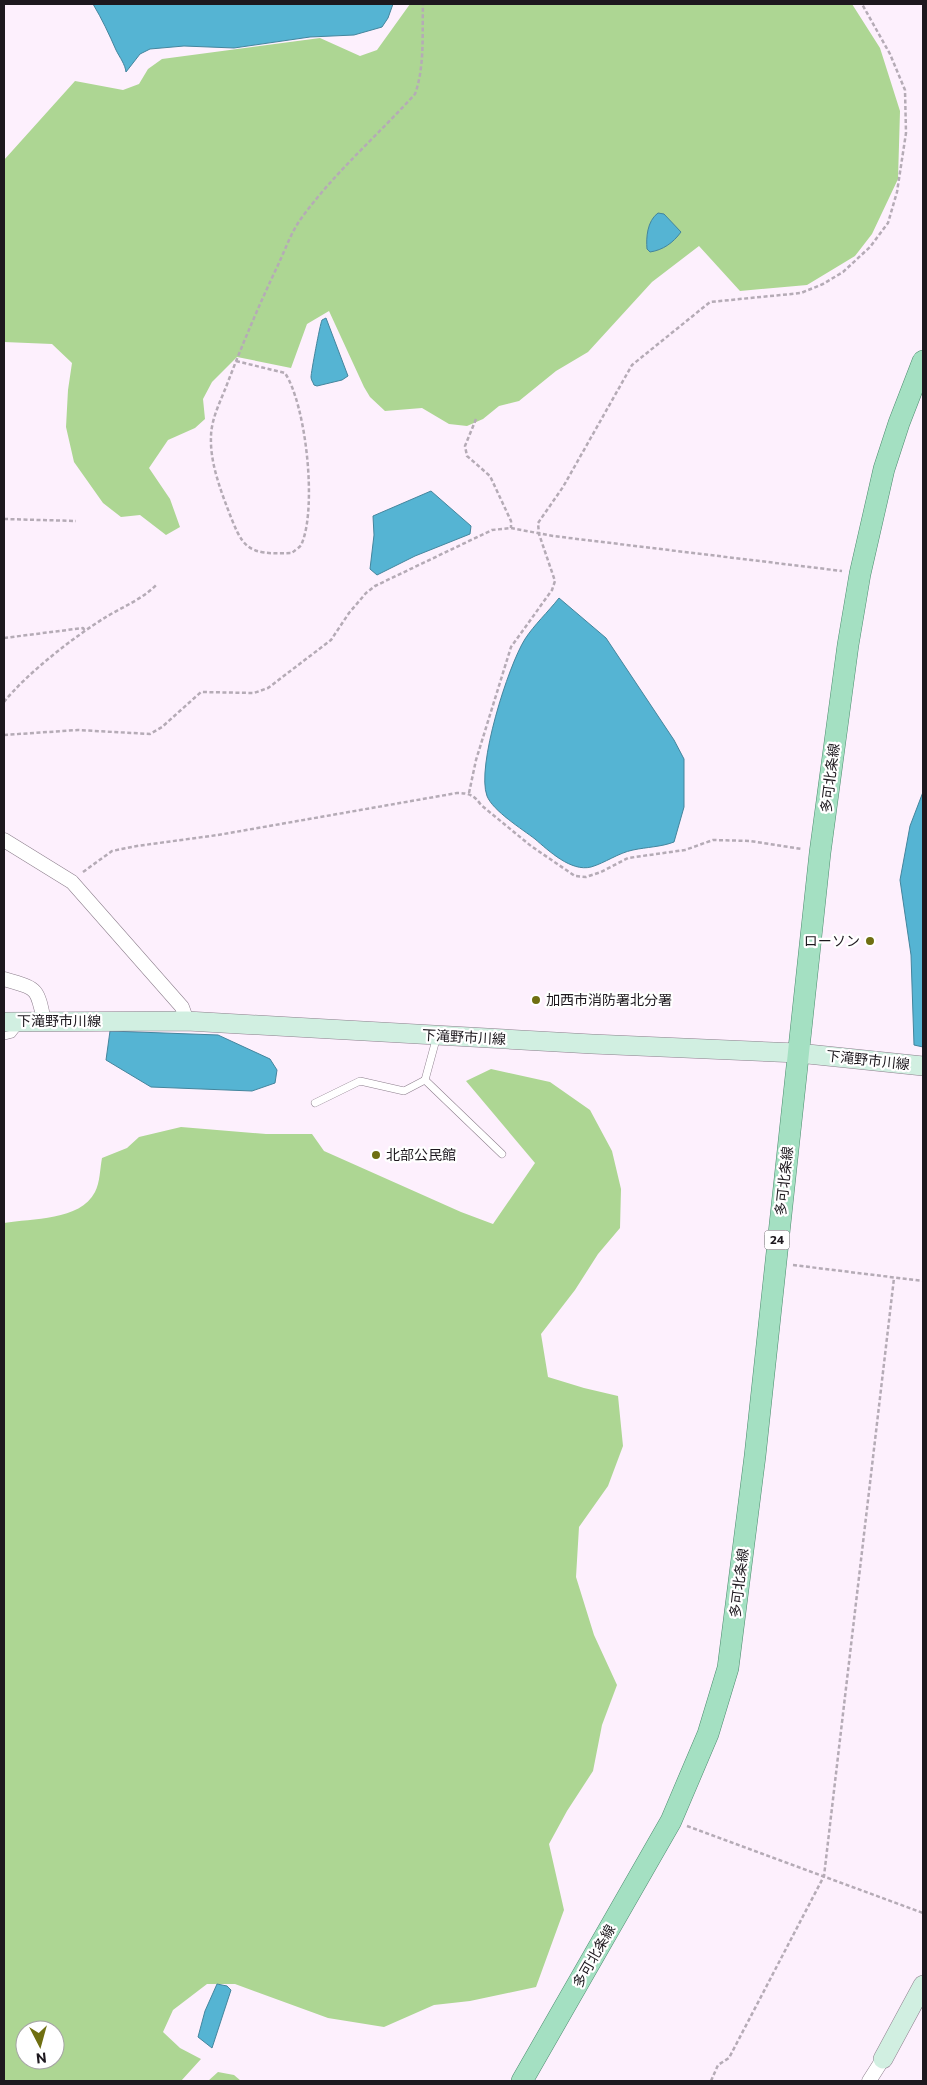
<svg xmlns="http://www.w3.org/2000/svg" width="927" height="2085" font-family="Commissioner,'Noto Sans JP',sans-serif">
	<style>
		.forest { fill: #add693; fill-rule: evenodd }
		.water { fill: #55b4d3; stroke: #44859d }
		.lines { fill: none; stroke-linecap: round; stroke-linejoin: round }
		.lane-casing { stroke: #8d7f8d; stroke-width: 8 }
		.street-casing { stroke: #8d7f8d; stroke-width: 15 }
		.secondary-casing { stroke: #8d7f8d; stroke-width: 20 }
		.primary-casing { stroke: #4d8c6f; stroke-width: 22 }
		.path { stroke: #b5abb6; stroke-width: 2.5; stroke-dasharray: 4 2.5; stroke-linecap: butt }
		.lane { stroke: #fff; stroke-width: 7 }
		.street { stroke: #fff; stroke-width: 14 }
		.secondary { stroke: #d1efe1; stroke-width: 19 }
		.primary { stroke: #a4e0c2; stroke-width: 21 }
		.poi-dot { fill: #6f6f11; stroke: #fff; stroke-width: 2 }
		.labels { text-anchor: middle; stroke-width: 4.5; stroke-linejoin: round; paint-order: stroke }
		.shield { fill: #fff; stroke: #615d62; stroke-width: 1 }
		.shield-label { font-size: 12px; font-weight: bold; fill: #1d181e }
		.street-label { font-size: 14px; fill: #1d181e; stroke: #fff }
		.poi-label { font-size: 14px; fill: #1d181e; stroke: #fff; text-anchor: start }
	</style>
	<rect width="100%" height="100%" fill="#fdf0fd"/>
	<g class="forest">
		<polygon points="410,4 852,4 880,48 900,111 898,179 872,234 855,256 807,285 740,291 699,246 652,282 588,352 556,371 519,401 499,406 483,419 467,426 449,424 422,408 385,411 370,397 364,387 329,311 307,324 291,368 237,357 212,382 203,399 205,419 195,428 168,440 149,468 170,499 180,527 166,535 140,515 121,517 103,503 74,462 66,427 68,390 72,363 52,344 4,342 4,160 75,81 123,90 139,84 148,69 162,59 320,38 360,56 377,50"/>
		<path d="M491,1069l59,13 40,28 22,41 9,38 -1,39 -22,26 -23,36 -34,44 7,43 36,11 34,8 5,50 -15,40 -29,41 -3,50 18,58 23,50 -15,40 -9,46 -26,40 -18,33 15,66 -28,77 -66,14 -36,4 -50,22 -56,-9 -93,-34h-28l-34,26 -10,22 17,16 21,11 -20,22h-177v-858c28,-5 76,-2 91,-31 5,-9 5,-24 7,-34l25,-10 12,-11 42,-10 85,7h46l12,17 137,61 32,12 42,-61 -69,-82zM25,2030h30v30h-30z"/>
		<polygon points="218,2072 234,2075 241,2081 208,2081"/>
	</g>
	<g class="water">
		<path d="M93,4h300l-5,14 -6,9 -28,8 -44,2 -76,11 -50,-2 -34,3 -10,5 -14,18c-1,-8 -6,-14 -10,-22 -7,-16 -14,-31 -23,-46z"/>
		<path d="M658,213l6,1 17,18c-8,11 -18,18 -31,20l-3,-3c-1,-11 0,-28 11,-36z"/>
		<path d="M326,318l22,58 -6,4 -25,6 -3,-1c-1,-3 -3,-5 -3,-8 0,-4 9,-53 11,-57z"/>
		<polygon points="431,491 471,526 470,534 415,556 377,575 370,569 374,535 373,516"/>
		<path d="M559,598l47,40 68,102 10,19v48l-10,35c-13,5 -27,5 -41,8 -15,3 -28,13 -42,17 -20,5 -42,-16 -56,-28 -13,-10 -42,-28 -48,-43 -11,-29 21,-130 38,-157 9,-14 23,-27 34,-41z"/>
		<polygon points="923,792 923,1047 914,1045 911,955 900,880 910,826"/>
		<polygon points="110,1031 218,1035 270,1059 277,1070 275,1083 252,1091 151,1087 106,1060"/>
		<polygon points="217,1984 227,1986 231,1990 212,2048 198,2037 205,2011"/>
	</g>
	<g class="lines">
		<g class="lane-casing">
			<g id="lane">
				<polyline points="4,1036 12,1034 19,1025"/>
				<polyline points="437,1036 425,1080 502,1154"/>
				<polyline points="315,1103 360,1081 404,1091 425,1080"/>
			</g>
		</g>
		<g class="street-casing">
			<g id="street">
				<polyline points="4,840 72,882 182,1007 187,1021"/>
				<path d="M4,979c33,10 33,7 40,42"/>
				<polyline points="869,2081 883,2059"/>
			</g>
		</g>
		<g class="secondary-casing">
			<g id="secondary">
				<polyline points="4,1022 187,1021 592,1044 798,1053 923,1066"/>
				<polyline points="883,2059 923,1985"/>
			</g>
		</g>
		<g class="primary-casing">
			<polyline id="primary" points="522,2081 671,1821 708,1734 728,1668 755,1456 820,853 848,645 860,574 884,469 899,423 923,361"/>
		</g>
		<g class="path">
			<path d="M236,361l49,12c21,32 32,133 17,170 -1,4 -7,7 -10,10 -46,2 -49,-4 -65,-46 -8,-21 -17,-47 -16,-70 0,-17 9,-35 15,-50 16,-42 33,-82 52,-122 7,-15 13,-32 22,-45 33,-46 77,-84 115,-126 10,-28 7,-61 8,-90"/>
			<polyline points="476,419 465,446 467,456 490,476 511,521 511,528"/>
			<polyline points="4,519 76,521"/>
			<polyline points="4,638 83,628 85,631"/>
			<path d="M4,702c22,-28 71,-66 102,-85 18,-11 37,-18 51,-33"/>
			<polyline points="4,735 78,730 150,734 162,727 201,692 254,693 268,688 331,640 349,613 366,593 375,586 492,530 511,528 553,536 842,571"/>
			<polyline points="469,793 476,760 511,647 552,590 555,581 539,534 538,523 563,487 632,365 710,302 801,293 823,284 843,272 870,247 888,223 897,192 906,133 905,90 890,54 862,4"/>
			<path d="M83,872l29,-21 25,-5 81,-11 239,-42c12,0 17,2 24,12l50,41 44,30 11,1 15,-5 27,-14 57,-8 28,-10 37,1 52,8"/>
			<polyline points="793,1265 923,1281"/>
			<polyline points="687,1826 923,1913"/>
			<polyline points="711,2081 718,2065 729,2058 824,1876 894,1278"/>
		</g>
		<use href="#lane" class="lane"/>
		<use href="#street" class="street"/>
		<use href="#secondary" class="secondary"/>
		<use href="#primary" class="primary"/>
	</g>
	<g class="poi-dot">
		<circle cx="870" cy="941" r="5"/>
		<circle cx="536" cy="1000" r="5"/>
		<circle cx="376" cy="1155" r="5"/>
	</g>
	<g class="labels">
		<rect class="shield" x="764.5" y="1230.5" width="25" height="19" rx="4"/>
		<g class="shield-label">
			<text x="777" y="1244">24</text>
		</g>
		<g class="street-label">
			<text transform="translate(830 778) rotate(-83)" y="5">多可北条線</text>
			<text x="59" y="1026">下滝野市川線</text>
			<text transform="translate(464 1037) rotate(3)" y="5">下滝野市川線</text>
			<text transform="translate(868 1060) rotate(6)" y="5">下滝野市川線</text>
			<text transform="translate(784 1181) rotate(-84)" y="5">多可北条線</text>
			<text transform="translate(739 1583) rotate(-83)" y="5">多可北条線</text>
			<text transform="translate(594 1956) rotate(-60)" y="5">多可北条線</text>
		</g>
		<g class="poi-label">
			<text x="860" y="946" text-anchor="end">ローソン</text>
			<text x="546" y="1005">加西市消防署北分署</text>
			<text x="386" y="1160">北部公民館</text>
		</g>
	</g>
	<rect width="927" height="2085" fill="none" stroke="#1d181e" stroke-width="10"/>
	<g transform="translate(40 2045) rotate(174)"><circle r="24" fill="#ffffff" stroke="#a5a3a5"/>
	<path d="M0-4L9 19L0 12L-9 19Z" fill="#6f6f11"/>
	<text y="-8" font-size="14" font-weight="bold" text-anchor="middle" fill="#1d181e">N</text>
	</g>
</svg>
